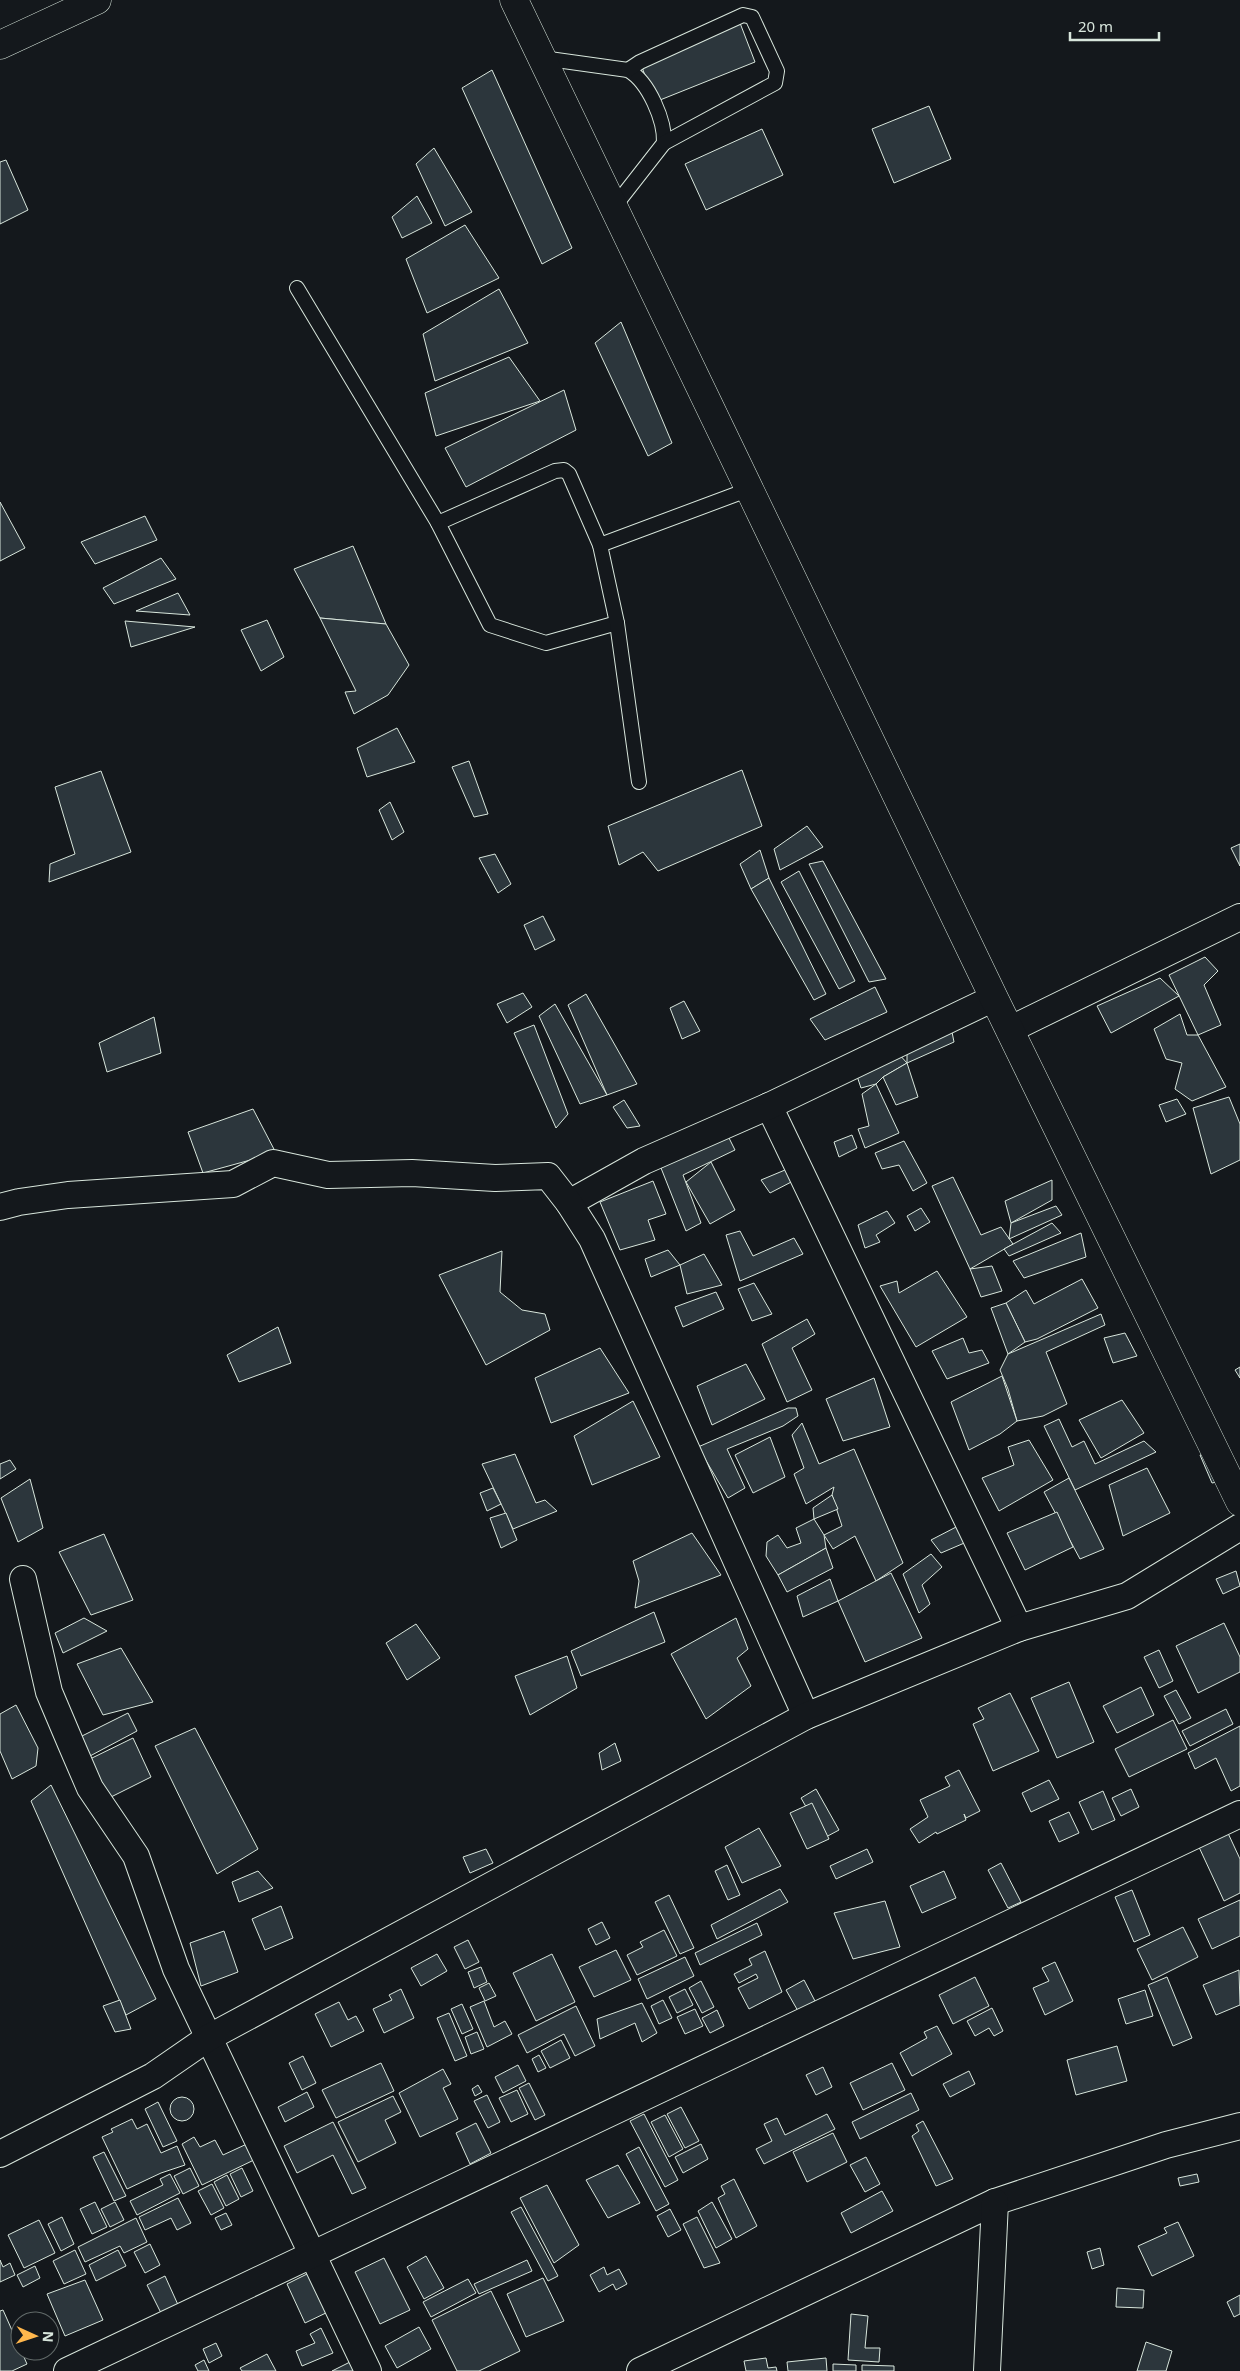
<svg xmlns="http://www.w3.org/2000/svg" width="1240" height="2371" font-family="'Noto Sans',sans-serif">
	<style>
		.building { fill: #2c363c; stroke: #d8e6dc }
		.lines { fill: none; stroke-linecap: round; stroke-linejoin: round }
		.service-casing { stroke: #d8e6dc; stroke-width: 16 }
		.minor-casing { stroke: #d8e6dc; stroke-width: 28 }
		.tertiary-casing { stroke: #d8e6dc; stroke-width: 29 }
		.trunk-casing { stroke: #d8e6dc; stroke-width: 29 }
		.service { stroke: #14181c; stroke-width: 14 }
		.minor { stroke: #14181c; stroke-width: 26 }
		.tertiary { stroke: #14181c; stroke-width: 28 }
		.trunk { stroke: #14181c; stroke-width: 28 }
	</style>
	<rect width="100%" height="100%" fill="#14181c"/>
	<g class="building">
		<polygon points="740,23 755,62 655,102 640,62"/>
		<polygon points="492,70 572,248 542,264 462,88"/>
		<polygon points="929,106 951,159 894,183 872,129"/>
		<polygon points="762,129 783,175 706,210 685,164"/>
		<polygon points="434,148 472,212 445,226 416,164"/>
		<polygon points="6,160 28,210 0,224 0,162"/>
		<polygon points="417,196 432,223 402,238 392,217"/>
		<polygon points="465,225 499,278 427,313 406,259"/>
		<polygon points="499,289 528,343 435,381 423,334"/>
		<polygon points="621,322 672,443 648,456 595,343"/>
		<polygon points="509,357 540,401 436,436 425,393"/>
		<polygon points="564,390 576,430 466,487 445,448"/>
		<polygon points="0,502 25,548 0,561"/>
		<polygon points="145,516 157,540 95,564 81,542"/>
		<polygon points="353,546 386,624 320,618 294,569"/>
		<polygon points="161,558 176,579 114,604 103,588"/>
		<polygon points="178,593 190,615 136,611"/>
		<polygon points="320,618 386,624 409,665 388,695 354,714 345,692 356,691"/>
		<polygon points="267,620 284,657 261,671 241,630"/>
		<polygon points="125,621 195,627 131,647"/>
		<polygon points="397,728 415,762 367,777 357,748"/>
		<polygon points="469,761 488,814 474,817 452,767"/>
		<polygon points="742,770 762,826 658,871 643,852 619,865 608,826"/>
		<polygon points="101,771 131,852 49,882 50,864 75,854 55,787"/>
		<polygon points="390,802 404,832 392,840 379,810"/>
		<polygon points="807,826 823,847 780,870 774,849"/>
		<polygon points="1240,844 1240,866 1231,848"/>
		<polygon points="760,850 769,878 751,889 740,864"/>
		<polygon points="495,854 511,884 498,893 479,858"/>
		<polygon points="823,861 886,979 869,982 809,864"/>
		<polygon points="799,871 855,981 839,989 781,882"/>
		<polygon points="769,878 826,994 814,1000 751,889"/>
		<polygon points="543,916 555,940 535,950 524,925"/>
		<polygon points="1205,957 1218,971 1204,985 1221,1025 1198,1035 1169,975"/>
		<polygon points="1160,978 1179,996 1111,1033 1097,1006"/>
		<polygon points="875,987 887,1012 825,1040 810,1019"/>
		<polygon points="523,993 532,1007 507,1023 497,1004"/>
		<polygon points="586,994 637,1084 607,1095 568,1005"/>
		<polygon points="684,1001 700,1031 682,1039 670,1008"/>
		<polygon points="555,1004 607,1095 580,1104 539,1016"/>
		<polygon points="1180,1014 1187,1035 1198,1035 1226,1087 1192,1101 1175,1089 1182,1063 1166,1059 1154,1029"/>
		<polygon points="154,1017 161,1053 107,1072 99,1043"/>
		<polygon points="534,1025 568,1114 556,1128 514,1033"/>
		<polygon points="951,1027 954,1042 907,1063 907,1050"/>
		<polygon points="898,1053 907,1063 883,1077 876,1084 861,1088 857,1076"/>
		<polygon points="907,1063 918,1097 896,1105 883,1077"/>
		<polygon points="876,1084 899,1133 865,1148 858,1129 869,1126 862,1094"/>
		<polygon points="1229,1097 1240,1124 1240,1160 1211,1174 1193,1108"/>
		<polygon points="1177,1099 1186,1114 1166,1122 1159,1105"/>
		<polygon points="624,1100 640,1126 627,1128 613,1107"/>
		<polygon points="253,1109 276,1153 203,1173 188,1132"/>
		<polygon points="726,1132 735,1150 683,1175 701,1223 686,1231 661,1168"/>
		<polygon points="852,1135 857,1148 839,1157 834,1142"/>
		<polygon points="904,1141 927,1183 913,1191 899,1165 882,1169 875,1153"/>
		<polygon points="711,1162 735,1210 710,1224 686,1182"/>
		<polygon points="797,1165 797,1179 770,1193 761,1180"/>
		<polygon points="953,1177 981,1235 1001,1227 1013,1244 970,1269 932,1186"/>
		<polygon points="1052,1180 1052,1200 1011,1223 1005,1201"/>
		<polygon points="653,1181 666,1214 648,1220 655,1240 620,1250 600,1202"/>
		<polygon points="1056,1206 1062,1215 1009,1239 1011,1223"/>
		<polygon points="921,1208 930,1222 915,1231 907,1216"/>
		<polygon points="887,1211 895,1223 876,1235 880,1242 865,1248 858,1225"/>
		<polygon points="1052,1223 1061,1233 1009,1256 1004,1249"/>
		<polygon points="740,1231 753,1256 794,1238 803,1254 740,1281 726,1235"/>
		<polygon points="1081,1233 1086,1257 1024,1278 1013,1261"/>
		<polygon points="668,1250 680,1265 651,1277 645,1259"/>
		<polygon points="502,1251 500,1292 522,1310 545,1314 550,1330 486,1365 439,1275"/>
		<polygon points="704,1254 722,1285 687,1294 680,1265"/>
		<polygon points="992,1266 1002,1291 981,1297 970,1269"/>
		<polygon points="937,1271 967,1317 916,1347 880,1286 897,1281 899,1293"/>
		<polygon points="1082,1279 1098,1308 1037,1339 1025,1342 1006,1303 1026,1290 1034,1304"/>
		<polygon points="754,1283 772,1314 752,1321 738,1289"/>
		<polygon points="716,1292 724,1309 683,1327 675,1307"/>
		<polygon points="1006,1303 1025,1342 1008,1354 991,1308"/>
		<polygon points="1101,1314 1105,1325 1046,1352 1067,1404 1043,1416 1017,1421 1008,1389 1000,1370 1008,1354"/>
		<polygon points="807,1319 815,1334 792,1348 812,1390 787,1402 762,1344"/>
		<polygon points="278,1327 291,1363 239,1382 227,1355"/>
		<polygon points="1125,1333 1137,1356 1113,1363 1104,1338"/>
		<polygon points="963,1338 969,1353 982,1350 989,1363 947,1379 932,1351"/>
		<polygon points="600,1348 629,1393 551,1423 535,1378"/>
		<polygon points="746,1364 765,1399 712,1425 697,1386"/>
		<polygon points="1240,1367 1240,1378 1235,1370"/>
		<polygon points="1002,1376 1017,1421 1000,1434 969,1450 951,1402"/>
		<polygon points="874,1378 890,1427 843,1441 826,1399"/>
		<polygon points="1122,1400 1144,1433 1101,1458 1079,1420"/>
		<polygon points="633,1401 660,1457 592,1485 574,1436"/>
		<polygon points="788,1408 796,1408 798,1416 783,1426 727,1449 745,1488 728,1498 698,1447"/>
		<polygon points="1059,1419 1072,1447 1084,1441 1095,1464 1144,1441 1156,1452 1075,1490 1044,1426"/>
		<polygon points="802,1423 819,1464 854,1449 903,1563 876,1581 855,1536 833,1549 824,1535 842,1526 832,1495 834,1487 806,1504 794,1474 804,1468 792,1435"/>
		<polygon points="770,1437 785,1477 753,1493 735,1455"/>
		<polygon points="1029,1440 1053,1480 999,1511 982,1478 1014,1465 1008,1447"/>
		<polygon points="515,1454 536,1503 545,1500 557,1511 513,1529 482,1464"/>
		<polygon points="1210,1454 1222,1481 1212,1483 1200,1455"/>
		<polygon points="10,1460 16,1469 0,1479 0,1464"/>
		<polygon points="1147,1468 1170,1513 1123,1536 1109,1485"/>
		<polygon points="1069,1478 1104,1549 1080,1559 1044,1492"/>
		<polygon points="30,1479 43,1528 18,1542 1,1498"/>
		<polygon points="493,1488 501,1504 487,1511 480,1493"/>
		<polygon points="832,1495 838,1509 814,1519 813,1508"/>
		<polygon points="1057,1512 1073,1547 1025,1570 1007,1533"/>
		<polygon points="506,1513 517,1540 501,1548 490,1518"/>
		<polygon points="814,1519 824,1535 826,1548 778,1575 766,1556 767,1542 778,1535 787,1548 801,1543 796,1528"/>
		<polygon points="960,1525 969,1541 941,1553 931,1540"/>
		<polygon points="692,1533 721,1575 635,1608 639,1581 633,1561"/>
		<polygon points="104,1534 133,1600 91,1615 59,1552"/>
		<polygon points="826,1548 833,1568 787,1592 778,1575"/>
		<polygon points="931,1554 942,1567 922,1585 930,1604 919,1613 903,1574"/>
		<polygon points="1236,1571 1240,1586 1223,1594 1216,1579"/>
		<polygon points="891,1573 922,1638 865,1662 838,1601"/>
		<polygon points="830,1579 838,1601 803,1617 797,1596"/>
		<polygon points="654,1612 665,1642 581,1676 571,1651"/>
		<polygon points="84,1618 107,1631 63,1653 55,1633"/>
		<polygon points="736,1618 748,1649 737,1658 751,1686 706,1719 671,1654"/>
		<polygon points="1224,1623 1240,1657 1240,1672 1198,1693 1176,1646"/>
		<polygon points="416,1624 440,1658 407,1680 386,1643"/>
		<polygon points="121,1648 153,1702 103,1715 77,1664"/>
		<polygon points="1159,1650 1173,1681 1159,1688 1144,1657"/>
		<polygon points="567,1656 577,1688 530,1715 515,1676"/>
		<polygon points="1069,1682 1094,1742 1057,1758 1031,1698"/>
		<polygon points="1141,1687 1154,1715 1117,1733 1103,1706"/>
		<polygon points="1176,1690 1191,1718 1179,1724 1164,1696"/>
		<polygon points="1010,1693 1039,1751 993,1771 973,1724 984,1719 978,1708"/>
		<polygon points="16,1705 38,1748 36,1766 12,1779 0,1751 0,1714"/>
		<polygon points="1226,1709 1233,1724 1190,1746 1182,1731"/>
		<polygon points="128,1713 137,1731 90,1756 80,1737"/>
		<polygon points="1173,1720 1187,1749 1129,1777 1115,1749"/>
		<polygon points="1240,1726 1240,1786 1231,1791 1216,1758 1195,1769 1188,1753"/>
		<polygon points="195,1728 258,1849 217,1874 155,1746"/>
		<polygon points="133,1738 151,1777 109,1798 90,1759"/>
		<polygon points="615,1743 621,1761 602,1770 599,1753"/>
		<polygon points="959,1770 980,1811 966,1818 964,1814 966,1820 937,1834 936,1832 919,1843 910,1829 928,1817 920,1800 950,1786 945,1777"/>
		<polygon points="1049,1780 1059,1799 1031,1812 1022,1793"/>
		<polygon points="51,1785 156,1999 126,2015 31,1801"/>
		<polygon points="816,1789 839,1830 824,1838 801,1798"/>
		<polygon points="1131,1789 1139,1807 1121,1816 1112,1798"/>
		<polygon points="1103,1791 1115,1820 1092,1830 1079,1802"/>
		<polygon points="812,1803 829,1839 807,1849 790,1813"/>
		<polygon points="1069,1812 1079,1833 1059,1842 1049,1821"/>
		<polygon points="759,1828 781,1866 742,1883 725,1847"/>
		<polygon points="1227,1831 1240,1859 1240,1893 1224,1901 1198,1845"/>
		<polygon points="486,1849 493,1863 470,1873 463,1857"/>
		<polygon points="867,1849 873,1862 836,1879 830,1866"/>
		<polygon points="1001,1863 1021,1902 1008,1908 988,1870"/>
		<polygon points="727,1865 740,1895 728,1900 715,1871"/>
		<polygon points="258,1871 273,1888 239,1902 232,1882"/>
		<polygon points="944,1871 956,1898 922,1913 910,1886"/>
		<polygon points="780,1889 788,1902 717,1939 711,1925"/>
		<polygon points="1132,1890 1150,1935 1134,1942 1115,1897"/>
		<polygon points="669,1895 694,1948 680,1954 655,1902"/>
		<polygon points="1240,1900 1240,1936 1212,1949 1198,1919"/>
		<polygon points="885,1901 900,1947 853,1959 834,1913"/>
		<polygon points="281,1906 293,1938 265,1950 252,1919"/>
		<polygon points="602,1922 610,1938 596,1945 588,1929"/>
		<polygon points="757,1923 762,1935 700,1965 695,1953"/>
		<polygon points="1183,1927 1198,1957 1152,1980 1137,1949"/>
		<polygon points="664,1930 677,1956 637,1975 627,1955 643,1947 640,1942"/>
		<polygon points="224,1931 238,1972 201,1986 190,1943"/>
		<polygon points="468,1940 479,1962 465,1969 454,1947"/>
		<polygon points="616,1950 631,1980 594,1997 579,1967"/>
		<polygon points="765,1951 782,1992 749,2009 738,1988 758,1978 756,1974 739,1983 734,1974 752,1965 749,1959"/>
		<polygon points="437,1954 447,1971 421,1986 411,1968"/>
		<polygon points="552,1954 575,2002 536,2021 513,1973"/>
		<polygon points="685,1957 694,1976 647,1999 638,1979"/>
		<polygon points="1055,1962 1073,2001 1045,2015 1033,1988 1049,1981 1042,1968"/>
		<polygon points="481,1967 487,1982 474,1988 468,1972"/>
		<polygon points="1239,1970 1240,2005 1216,2015 1203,1985"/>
		<polygon points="975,1977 989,2006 953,2024 939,1995"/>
		<polygon points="1167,1977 1192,2038 1173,2046 1148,1985"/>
		<polygon points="804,1980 815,2001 798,2011 786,1990"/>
		<polygon points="701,1981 714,2007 702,2013 689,1988"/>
		<polygon points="489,1983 496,1996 485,2001 479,1988"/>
		<polygon points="401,1989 414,2018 384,2033 373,2009 392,2000 389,1995"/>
		<polygon points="685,1989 693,2005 677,2013 669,1997"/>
		<polygon points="1145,1990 1153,2016 1126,2024 1118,1999"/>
		<polygon points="120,2000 131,2029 115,2032 103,2006"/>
		<polygon points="663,2000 672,2018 659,2024 651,2006"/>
		<polygon points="484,2001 494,2027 505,2021 512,2034 487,2047 470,2007"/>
		<polygon points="339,2002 348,2020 356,2016 364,2031 331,2047 315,2014"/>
		<polygon points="642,2003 657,2033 642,2042 635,2023 600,2039 597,2019"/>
		<polygon points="462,2004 473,2029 462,2034 451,2009"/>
		<polygon points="576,2006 595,2046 575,2056 564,2034 527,2053 518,2035"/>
		<polygon points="992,2008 1003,2031 994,2036 989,2028 975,2036 967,2021"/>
		<polygon points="695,2009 703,2026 685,2034 677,2017"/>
		<polygon points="717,2010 724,2026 710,2033 702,2018"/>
		<polygon points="449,2013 467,2056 455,2061 437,2018"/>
		<polygon points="937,2026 952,2054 912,2076 900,2053 927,2038 924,2032"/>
		<polygon points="477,2032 484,2049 471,2054 465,2037"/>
		<polygon points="561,2040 570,2058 550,2068 541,2051"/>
		<polygon points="1117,2046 1127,2081 1076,2095 1067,2060"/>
		<polygon points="539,2055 546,2068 538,2072 532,2059"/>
		<polygon points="303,2056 316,2083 302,2090 289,2063"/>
		<polygon points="381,2063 394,2091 336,2118 322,2090"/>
		<polygon points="892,2063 905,2090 863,2110 850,2083"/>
		<polygon points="518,2065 526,2081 503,2093 495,2077"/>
		<polygon points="823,2067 832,2087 816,2095 806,2075"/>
		<polygon points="443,2069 451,2084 443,2088 458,2119 420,2137 399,2093"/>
		<polygon points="969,2071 975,2084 950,2097 943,2084"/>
		<polygon points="529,2083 545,2115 535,2120 519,2088"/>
		<polygon points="478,2085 482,2092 475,2096 472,2089"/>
		<polygon points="517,2090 528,2114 511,2122 499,2098"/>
		<polygon points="307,2092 314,2107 285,2122 278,2107"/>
		<polygon points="911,2093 919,2110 860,2139 852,2122"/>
		<polygon points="487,2095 500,2122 488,2128 474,2101"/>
		<polygon points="393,2096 401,2112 385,2120 396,2143 358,2162 338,2122"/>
		<circle cx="182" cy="2109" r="12"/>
		<polygon points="158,2102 177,2141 163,2147 145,2109"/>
		<polygon points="681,2107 699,2141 685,2148 667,2114"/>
		<polygon points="644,2114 678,2180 665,2187 630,2121"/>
		<polygon points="827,2114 835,2129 764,2164 756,2149 772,2141 764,2124 777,2118 785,2135"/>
		<polygon points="665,2115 683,2149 669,2157 651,2122"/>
		<polygon points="132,2119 137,2129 147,2124 161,2153 177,2146 185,2165 161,2173 127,2189 102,2137 113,2132 111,2129"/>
		<polygon points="923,2121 953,2179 936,2186 912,2136 919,2131 916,2125"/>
		<polygon points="333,2122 366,2188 352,2194 333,2155 297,2173 284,2146"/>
		<polygon points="476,2123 491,2153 470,2164 456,2133"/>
		<polygon points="833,2133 847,2162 807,2182 793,2152"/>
		<polygon points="194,2137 200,2147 215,2140 223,2155 249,2143 256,2159 202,2185 182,2144"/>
		<polygon points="701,2144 708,2159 683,2173 675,2157"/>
		<polygon points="639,2147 669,2204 656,2211 626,2154"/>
		<polygon points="104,2152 126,2196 114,2201 93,2157"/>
		<polygon points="866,2157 880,2184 865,2192 850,2165"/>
		<polygon points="618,2165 640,2203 608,2218 586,2180"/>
		<polygon points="190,2168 199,2186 183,2194 174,2176"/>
		<polygon points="242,2168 253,2191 241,2197 230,2174"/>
		<polygon points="170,2174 180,2193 137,2215 130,2201 163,2185 160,2179"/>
		<polygon points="1197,2174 1199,2182 1180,2186 1178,2178"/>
		<polygon points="227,2175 239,2199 226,2206 214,2182"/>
		<polygon points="734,2179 757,2226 736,2238 718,2198 725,2194 721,2186"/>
		<polygon points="212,2184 224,2208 211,2215 198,2191"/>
		<polygon points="547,2185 579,2245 554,2263 520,2198"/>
		<polygon points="882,2191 893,2211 851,2233 841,2213"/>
		<polygon points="178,2198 191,2223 177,2230 171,2218 145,2230 139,2217"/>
		<polygon points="95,2202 107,2227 92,2234 80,2209"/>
		<polygon points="115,2202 124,2220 110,2227 101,2209"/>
		<polygon points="712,2202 732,2239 716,2248 698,2211"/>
		<polygon points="521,2207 558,2276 548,2281 511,2212"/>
		<polygon points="670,2209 681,2230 668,2237 657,2216"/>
		<polygon points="226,2213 232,2225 221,2230 215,2218"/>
		<polygon points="62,2217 74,2244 61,2251 48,2224"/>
		<polygon points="697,2217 720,2263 704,2268 683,2224"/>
		<polygon points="136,2218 147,2242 124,2253 120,2246 85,2262 78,2247"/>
		<polygon points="39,2220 55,2253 24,2268 8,2235"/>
		<polygon points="1178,2222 1194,2256 1152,2276 1138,2246 1167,2233 1164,2228"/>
		<polygon points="150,2244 160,2265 145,2273 134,2252"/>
		<polygon points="1100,2248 1104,2265 1092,2269 1087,2252"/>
		<polygon points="75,2250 86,2274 64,2284 53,2261"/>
		<polygon points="118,2250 126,2266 96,2281 89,2265"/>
		<polygon points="426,2256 444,2288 424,2299 407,2267"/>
		<polygon points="384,2258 410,2310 380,2324 355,2272"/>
		<polygon points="0,2260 3,2267 10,2263 15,2275 0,2282"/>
		<polygon points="527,2260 532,2271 479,2294 474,2284"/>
		<polygon points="35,2266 40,2278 23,2287 17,2275"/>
		<polygon points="604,2267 607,2275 619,2269 627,2284 616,2290 613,2284 599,2292 590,2275"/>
		<polygon points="311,2272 330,2311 305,2323 287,2284"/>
		<polygon points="165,2276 179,2307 162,2315 147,2285"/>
		<polygon points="543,2278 564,2321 526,2337 507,2294"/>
		<polygon points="468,2279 476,2293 431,2317 423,2302"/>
		<polygon points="85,2280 103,2320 65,2336 47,2294"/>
		<polygon points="1117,2288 1144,2290 1143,2308 1116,2307"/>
		<polygon points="491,2291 520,2351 479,2371 457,2371 432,2320"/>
		<polygon points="1240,2295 1240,2314 1234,2317 1227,2302"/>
		<polygon points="3,2310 27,2364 12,2371 0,2371 0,2311"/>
		<polygon points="851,2314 868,2316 865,2348 880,2348 879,2362 848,2360"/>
		<polygon points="419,2327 431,2349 397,2368 385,2346"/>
		<polygon points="321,2328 333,2353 302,2366 296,2351 315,2343 310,2334"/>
		<polygon points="1146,2342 1172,2351 1166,2371 1137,2371"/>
		<polygon points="216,2343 222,2356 209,2363 203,2349"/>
		<polygon points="267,2354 276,2371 242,2371 240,2368"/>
		<polygon points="766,2358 768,2368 776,2367 777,2371 746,2371 744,2361"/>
		<polygon points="826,2358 827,2371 788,2371 787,2362"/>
		<polygon points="204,2360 209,2371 198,2371 195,2365"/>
		<polygon points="352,2361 356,2371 332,2371"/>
		<polygon points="833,2364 856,2365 856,2371 833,2371"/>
		<polygon points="862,2365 894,2366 894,2371 862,2371"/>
	</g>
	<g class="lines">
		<g class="service-casing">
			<g id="service">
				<path d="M542,58l86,12c21,12 37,51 36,73l-50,64"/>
				<polyline points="628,70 640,62 743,15 752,17 777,71 775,83 664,143"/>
				<polyline points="297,288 438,523 490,625 546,643 617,623"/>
				<polyline points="438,523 555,471 564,470 569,474 600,545"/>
				<polyline points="639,782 617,623 600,545 750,489"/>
			</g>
		</g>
		<g class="minor-casing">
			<g id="minor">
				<polyline points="1011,1029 1240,917"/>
				<polyline points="769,1106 1019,1628"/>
				<polyline points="569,1203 644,1161 769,1106 994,998"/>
				<polyline points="0,1207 19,1202 68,1195 233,1184 273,1163 328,1175 412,1173 495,1178 548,1176 569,1203 592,1239 806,1716"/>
				<polyline points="23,1579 49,1692 71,1744 90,1788 136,1856 176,1969 368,2371"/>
				<polyline points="0,2154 153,2076 208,2038 806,1716 1019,1628 1127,1596 1240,1527"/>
				<polyline points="67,2371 1240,1814"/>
				<polyline points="640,2371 995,2202 1166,2145 1240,2126"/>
				<polyline points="987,2371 995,2202"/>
			</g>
		</g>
		<g class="tertiary-casing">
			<polyline id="tertiary" points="514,0 994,998 1240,1502"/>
		</g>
		<g class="trunk-casing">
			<polyline id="trunk" points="0,45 97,0"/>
		</g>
		<use href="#service" class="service"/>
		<use href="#minor" class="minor"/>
		<use href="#tertiary" class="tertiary"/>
		<use href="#trunk" class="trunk"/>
	</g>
	<g transform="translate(35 2336) rotate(93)"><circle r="24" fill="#14181c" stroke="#626a69"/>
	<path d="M0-4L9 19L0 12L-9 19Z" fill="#ffb74d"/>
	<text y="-8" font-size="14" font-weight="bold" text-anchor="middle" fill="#d8e6dc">N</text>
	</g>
	<path d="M1070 32v8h89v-8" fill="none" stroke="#d8e6dc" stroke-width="2.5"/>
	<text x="1078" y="32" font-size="15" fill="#d8e6dc" stroke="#14181c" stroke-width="4" paint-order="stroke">20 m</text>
</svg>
